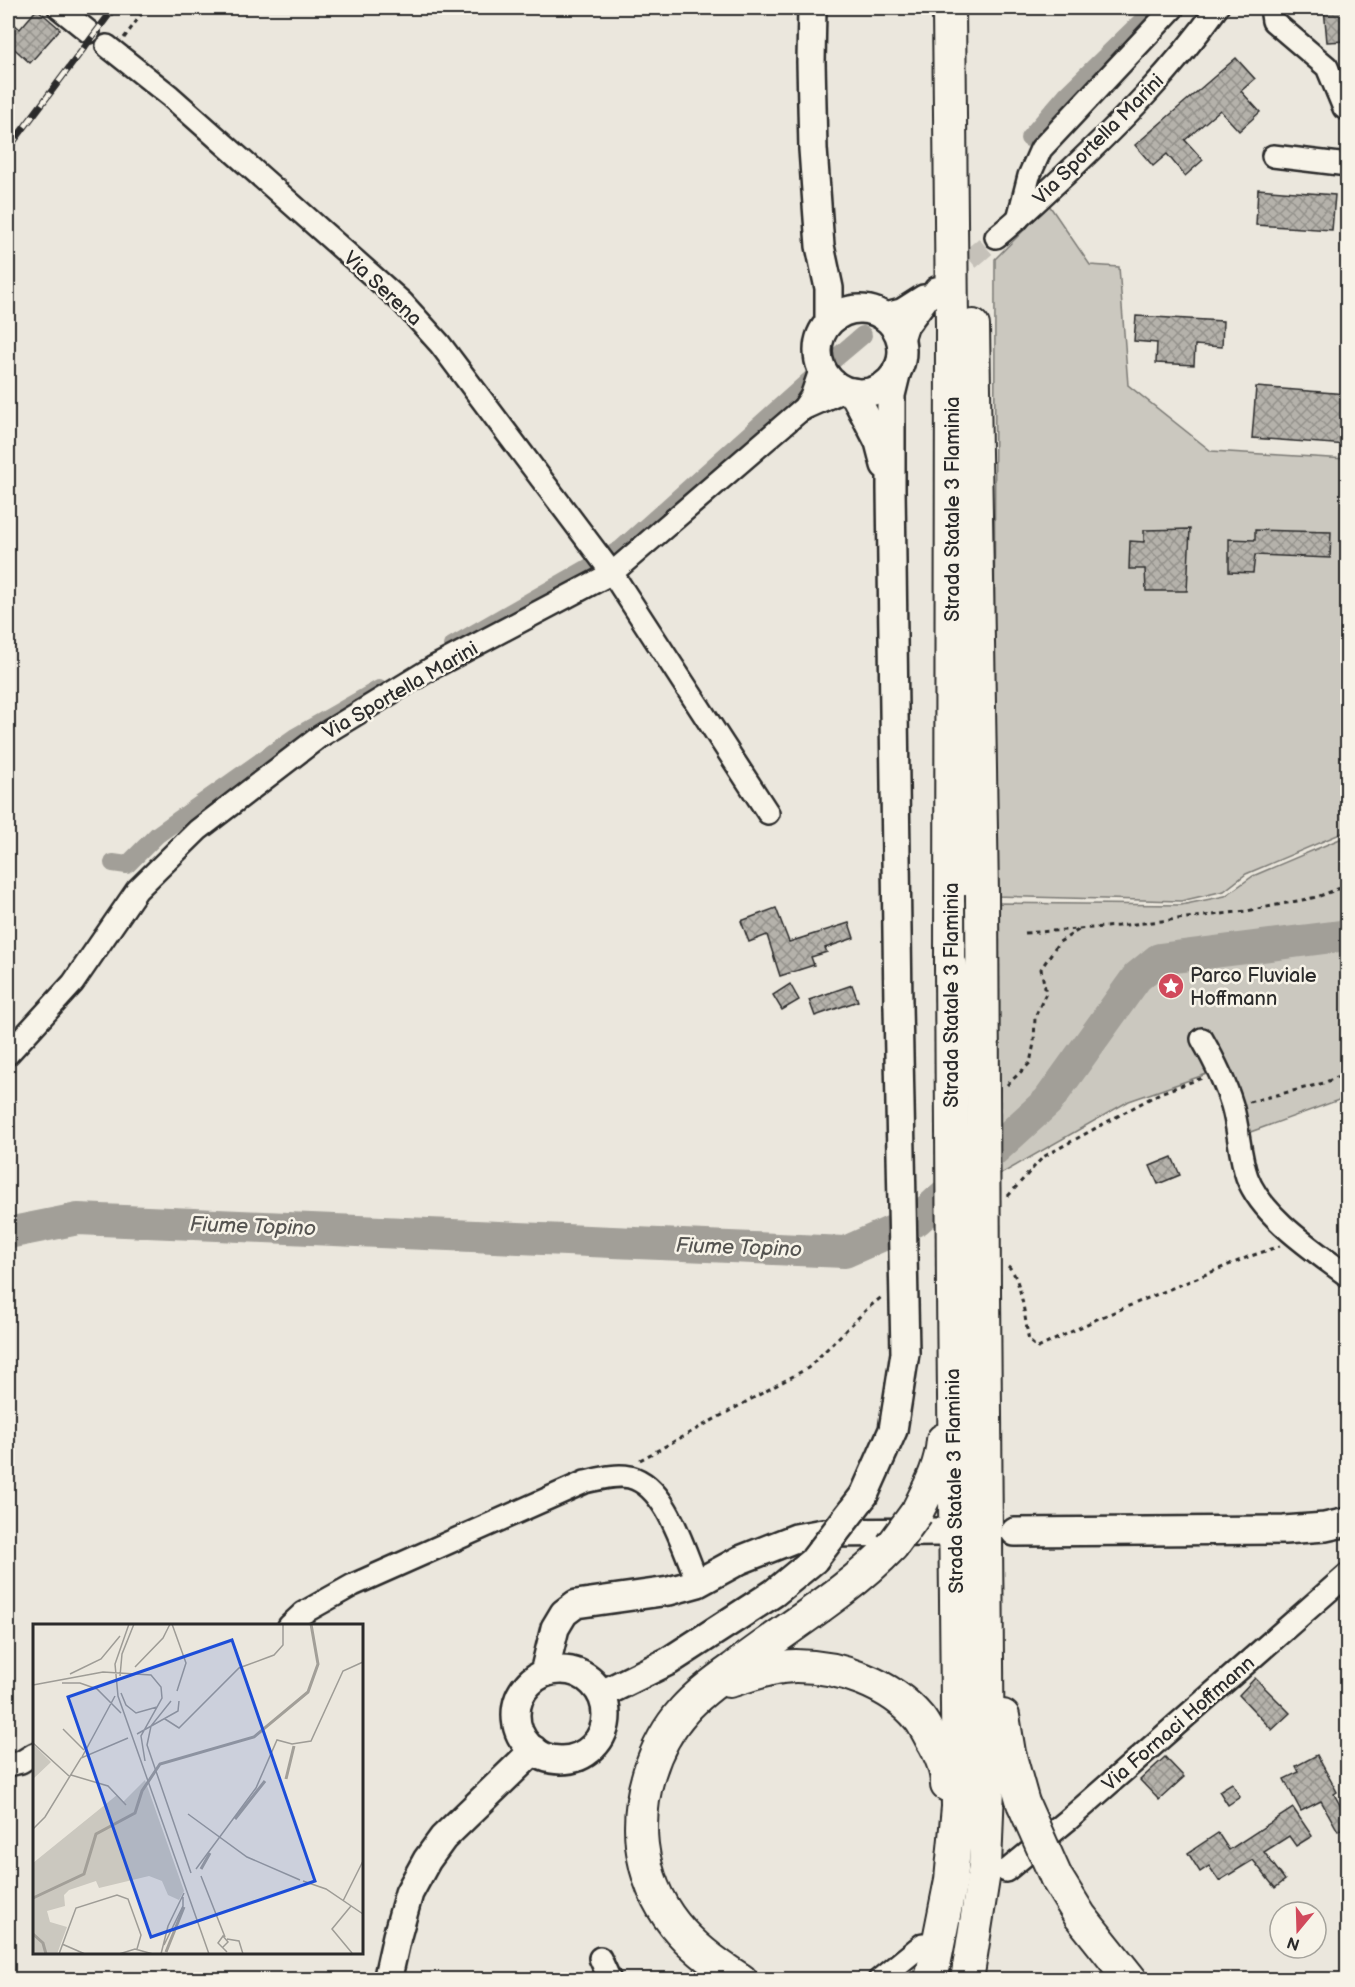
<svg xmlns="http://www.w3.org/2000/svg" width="1355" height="1987" font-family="'Balsamiq Sans',sans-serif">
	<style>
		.green { fill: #cbc8bf; stroke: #7b7a75; stroke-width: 1.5 }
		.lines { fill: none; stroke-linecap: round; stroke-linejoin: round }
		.canal { stroke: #a29f98; stroke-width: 18 }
		.river { stroke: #a29f98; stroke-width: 32 }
		.building { fill: url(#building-cross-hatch); stroke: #2b2b2b; stroke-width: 1.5 }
		.minor-tunnel { stroke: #c5c1b9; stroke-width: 21; stroke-dasharray: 21 10; stroke-linecap: butt }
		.minor-casing { stroke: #2b2b2b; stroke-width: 26 }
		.major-casing { stroke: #2b2b2b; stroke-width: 32 }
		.highway-casing { stroke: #2b2b2b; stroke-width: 36 }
		.path { stroke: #2b2b2b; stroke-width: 3; stroke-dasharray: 4.5 4.5; stroke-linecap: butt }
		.minor { stroke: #f7f3e8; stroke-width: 21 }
		.major { stroke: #f7f3e8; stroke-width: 27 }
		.highway { stroke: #f7f3e8; stroke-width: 32 }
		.rail-casing { stroke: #2b2b2b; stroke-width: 7 }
		.rail { stroke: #f7f3e8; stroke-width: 4.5; stroke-dasharray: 14; stroke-linecap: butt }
		.major-bridge-casing { stroke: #2b2b2b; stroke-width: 32; stroke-linecap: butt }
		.highway-bridge-casing { stroke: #2b2b2b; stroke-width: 36; stroke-linecap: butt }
		.major-bridge { stroke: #f7f3e8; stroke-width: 27 }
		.highway-bridge { stroke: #f7f3e8; stroke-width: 32 }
		.labels { text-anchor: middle; stroke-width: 5; stroke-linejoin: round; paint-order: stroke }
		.street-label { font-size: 20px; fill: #2b2b2b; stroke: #f7f3e8 }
		.poi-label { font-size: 20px; fill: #2b2b2b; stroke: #f7f3e8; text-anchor: start }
		.water-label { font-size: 21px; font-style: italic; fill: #555451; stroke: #f7f3e8 }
		.inset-river { fill: none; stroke: #a29f98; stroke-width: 3 }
		.inset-road { fill: none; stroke: #9e9c96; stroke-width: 1.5 }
		.view { fill: #1d4ed8; fill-opacity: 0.15; stroke: #1d4ed8; stroke-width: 3 }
		.inset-edge { fill: none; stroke: #2b2b2b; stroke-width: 3 }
	</style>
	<defs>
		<pattern id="building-cross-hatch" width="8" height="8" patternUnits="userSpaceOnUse" patternTransform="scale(1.5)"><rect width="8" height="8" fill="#b5b2ab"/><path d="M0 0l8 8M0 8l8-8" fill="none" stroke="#93918b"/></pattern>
	</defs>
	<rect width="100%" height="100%" fill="#ebe7dd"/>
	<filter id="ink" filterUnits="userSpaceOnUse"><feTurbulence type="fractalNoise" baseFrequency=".0167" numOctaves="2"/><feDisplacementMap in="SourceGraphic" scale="12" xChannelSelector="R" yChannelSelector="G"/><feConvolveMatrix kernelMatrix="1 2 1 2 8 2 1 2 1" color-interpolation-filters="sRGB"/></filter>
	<g filter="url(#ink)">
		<g class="green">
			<polygon points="1049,205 1090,265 1119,267 1128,385 1211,451 1347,459 1347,831 1246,874 1224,891 1181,901 994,896 995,259"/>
			<polygon points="1347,836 1347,1097 1245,1134 1224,1068 1129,1101 1001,1174 993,903 1181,905 1225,896 1253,876"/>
		</g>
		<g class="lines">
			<g class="canal">
				<polyline points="1029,138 1066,95 1155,8"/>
				<polyline points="831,362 863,335"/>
				<polyline points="452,646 621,549 811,379"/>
				<polyline points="113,863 127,865 157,835 295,737 379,689"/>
			</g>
			<polyline class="river" points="8,1233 78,1219 845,1252 917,1220 1048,1101 1137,977 1159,959 1348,935"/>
		</g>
		<g class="building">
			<polygon points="1324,8 1347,8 1347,41 1327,42"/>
			<polygon points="37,9 60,29 30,63 8,43 8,30 13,23 20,29"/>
			<polygon points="1236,58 1255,79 1241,91 1260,112 1239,131 1220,110 1185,140 1203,160 1185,176 1167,154 1153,166 1135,145"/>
			<polygon points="1258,189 1335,195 1332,230 1256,225"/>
			<polygon points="1136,316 1223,321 1222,347 1195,345 1194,365 1156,363 1157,343 1134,341"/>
			<polygon points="1256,387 1347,394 1347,445 1252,438"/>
			<polygon points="1190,529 1187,591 1146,591 1145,569 1129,569 1130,541 1144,542 1144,530"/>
			<polygon points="1255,530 1331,532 1330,558 1255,555 1253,573 1229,572 1229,539 1255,540"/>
			<polygon points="776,908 789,942 849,923 854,938 825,948 827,952 811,957 814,965 780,976 767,935 749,942 741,921"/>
			<polygon points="790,984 799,1000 782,1010 773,995"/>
			<polygon points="852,985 858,1001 815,1016 809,1000"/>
			<polygon points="1172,1157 1180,1175 1158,1184 1150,1166"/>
			<polygon points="1255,1678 1290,1713 1272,1730 1239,1695"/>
			<polygon points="1317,1755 1337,1792 1334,1794 1347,1818 1347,1826 1338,1831 1321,1801 1301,1811 1284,1779 1299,1772 1296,1766"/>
			<polygon points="1165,1757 1184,1777 1159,1800 1140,1780"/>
			<polygon points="1232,1783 1240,1797 1228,1805 1219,1791"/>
			<polygon points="1293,1808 1312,1836 1296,1846 1289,1836 1264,1852 1285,1880 1275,1888 1253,1860 1219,1881 1209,1866 1200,1872 1188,1853 1218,1833 1229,1850"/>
		</g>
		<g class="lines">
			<polyline class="minor-tunnel" points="946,280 996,237"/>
			<g class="minor-casing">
				<g id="minor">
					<polyline points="59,8 89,32"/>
					<polyline points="1271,8 1273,21 1327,67 1344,108"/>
					<polyline points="107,46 170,96 402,302 440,344 612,573 768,813"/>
					<polyline points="1273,156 1348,165"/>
					<polyline points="1018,219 1029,176 1041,149 1173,8"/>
					<path d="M996,237c24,-19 46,-41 69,-62 55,-52 108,-105 152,-167"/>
					<polyline points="882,315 901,310 923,296"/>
					<polyline points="901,346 907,327 936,288"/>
					<polyline points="802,410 811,397 821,368"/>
					<path d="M1202,1039c12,21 23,43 30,66 7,24 7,50 15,72 15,40 68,74 101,99"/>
					<polyline points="8,1054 73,983 137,890 198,830 319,737 432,668 612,573 801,410 846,390"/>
					<path d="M289,1626l14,-13 50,-28 232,-103c14,-3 30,-8 45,-5 37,9 54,74 68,106"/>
					<polyline points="8,1765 21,1762 34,1754"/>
					<polyline points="1006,1871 1068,1820 1348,1574"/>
					<polyline points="600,1958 610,1980"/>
					<polyline points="879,1980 923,1944"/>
				</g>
			</g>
			<g class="major-casing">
				<g id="major">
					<polyline points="812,8 811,62 813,149 820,246 829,288 829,322"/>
					<circle cx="860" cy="351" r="42"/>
					<polyline points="897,370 891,395 891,489 898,1005"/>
					<polyline points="853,392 879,442 885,465"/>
					<polyline points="864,1495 893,1430 905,1353"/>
					<polyline points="1015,1532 1284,1530 1325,1527 1348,1522"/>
					<circle cx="561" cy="1715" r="45"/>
					<polyline points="544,1673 555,1628 564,1613 576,1604 669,1591 698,1583 740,1560 796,1538 823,1533 940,1532"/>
					<polyline points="602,1694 669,1661 774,1593 814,1560"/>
					<polyline points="389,1980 389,1972 397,1936 409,1893 427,1860 443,1838 534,1750"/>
				</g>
			</g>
			<g class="highway-casing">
				<g id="highway">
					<polyline points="949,8 952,325 951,966"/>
					<polyline points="973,326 982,895"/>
					<path d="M917,1512c12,-24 24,-45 26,-72"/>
					<path d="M729,1681c22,-6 43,-15 67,-15 43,0 95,18 123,52 5,6 8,13 12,20 8,13 16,30 16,47"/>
					<polyline points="1003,1716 1009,1753 1023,1803"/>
					<polyline points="1056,1877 1080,1916 1131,1980"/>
					<path d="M741,1980c-53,-33 -91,-70 -99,-135 -5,-47 10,-99 42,-135 14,-16 32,-29 49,-41 53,-41 113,-75 159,-123"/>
					<polyline points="931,1980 951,1880 958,1807 953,1292"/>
					<polyline points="967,1980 985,1866 988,1787 984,1291"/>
				</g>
			</g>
			<g class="path">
				<polyline points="124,38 146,8"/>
				<polyline points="1025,933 1118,926 1247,911 1317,897 1348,885"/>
				<polyline points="1007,1085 1030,1063 1034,1043 1035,1017 1046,993 1041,969 1058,943 1080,929"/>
				<polyline points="1249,1102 1324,1083 1348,1072"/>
				<polyline points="1008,1196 1043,1157 1160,1093 1202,1078"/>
				<path d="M1008,1266c14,12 17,56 21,75l9,7 59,-29 151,-62 32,-11"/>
				<polyline points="640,1460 808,1368 869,1307 883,1296"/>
			</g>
			<use href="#minor" class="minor"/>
			<use href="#major" class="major"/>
			<use href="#highway" class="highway"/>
			<g class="rail-casing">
				<polyline id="rail" points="8,149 114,8"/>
			</g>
			<use href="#rail" class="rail"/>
			<g class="major-bridge-casing">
				<g id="major-bridge">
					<polyline points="898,1005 905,1353"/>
					<polyline points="814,1560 864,1495"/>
				</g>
			</g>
			<g class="highway-bridge-casing">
				<g id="highway-bridge">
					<polyline points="982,895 984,1291"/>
					<polyline points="951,966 953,1292"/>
					<polyline points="892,1546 917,1512"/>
					<polyline points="1023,1803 1056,1877"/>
				</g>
			</g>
			<use href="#major-bridge" class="major-bridge"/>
			<use href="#highway-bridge" class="highway-bridge"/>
		</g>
	</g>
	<defs>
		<g id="sight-disc" transform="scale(1.35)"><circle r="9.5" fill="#d1495b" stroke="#f7f3e8"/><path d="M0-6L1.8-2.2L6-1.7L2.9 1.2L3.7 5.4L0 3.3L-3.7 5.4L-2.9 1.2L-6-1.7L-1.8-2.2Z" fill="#fff"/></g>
	</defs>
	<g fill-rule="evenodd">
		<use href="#sight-disc" x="1171" y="986"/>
	</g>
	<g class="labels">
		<g class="street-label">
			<text transform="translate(1098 139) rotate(-45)" y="7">Via Sportella Marini</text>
			<text transform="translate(383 288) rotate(43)" y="7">Via Serena</text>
			<text transform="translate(952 509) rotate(-90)" y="7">Strada Statale 3 Flaminia</text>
			<text transform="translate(400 690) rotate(-30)" y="7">Via Sportella Marini</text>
			<text transform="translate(951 995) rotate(-90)" y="7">Strada Statale 3 Flaminia</text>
			<text transform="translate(954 1481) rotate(-91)" y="7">Strada Statale 3 Flaminia</text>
			<text transform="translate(1178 1723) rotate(-41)" y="7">Via Fornaci Hoffmann</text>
		</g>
		<g class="poi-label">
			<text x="1190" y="982">Parco Fluviale<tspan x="1190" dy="23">Hoffmann</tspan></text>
		</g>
		<g class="water-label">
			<text transform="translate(253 1226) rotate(2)" y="7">Fiume Topino</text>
			<text transform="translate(739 1247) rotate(2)" y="7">Fiume Topino</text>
		</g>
	</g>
	<g transform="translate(33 1624)">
		<rect width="330" height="330" fill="#ebe7dd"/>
		<path d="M0,120l18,18 -18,17zM112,156l39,111 -5,9 -11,-5 -6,-14 -13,-5 -50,12 -3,-7 -27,9 -5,5 1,11 -18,5 3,11 17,5 -10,27h-24v-91l84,-68 6,7z" fill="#cbc8bf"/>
		<path class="inset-river" d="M253,155l8,-33M202,195l30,-38M168,245l9,-16M0,274l51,-24 12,-40 39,-21 7,-22 18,-27 94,-27 54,-45 10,-28 -7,-40M0,310l10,9 3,11M133,328l18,-45"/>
		<path class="inset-road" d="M96,0l-14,40 3,32 91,258M139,0l14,39 -9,28M102,43l28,-29 7,-14M37,50l31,-15 19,-23M87,52l2,-22 12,-30M29,59h18l17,6 24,24M0,61l70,-13 48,3 10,12 1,11 -21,38 4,25M88,69l5,12 10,8 21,-6M138,77l-20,25 -4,19 44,128M132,95l14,9 60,-60 35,-13 9,-10v-21M30,105l21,21M104,110l41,-23 1,-10M0,119l36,33M49,133l33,-61M38,151l37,11 18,19M155,190l59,43 53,23M0,205l12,-12 36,-59 47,-20M163,245l60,-81 21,-48 15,4 19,-3 32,-70 20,-9M168,252l24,61M270,257l23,8 37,25M310,277l20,-40M318,282l-19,23 20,24M194,315l12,2 4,13M29,320l23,10M131,321l19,-39v-9M190,323l5,-5 -5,-6 -5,7 9,9M26,330l17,-46 41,-13 11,4 13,36 -4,14M86,330l16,-5 18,5M128,330l7,-28 16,-33"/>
		<path class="view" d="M199,16l83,241 -164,56 -83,-240z"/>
		<rect width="330" height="330" class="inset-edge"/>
	</g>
	<rect width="1355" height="1987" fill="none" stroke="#f7f3e8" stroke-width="30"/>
	<rect x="15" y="15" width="1325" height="1957" fill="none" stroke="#2b2b2b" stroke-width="2" filter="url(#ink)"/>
	<g transform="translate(1298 1930) rotate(199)"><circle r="28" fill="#f7f3e8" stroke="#a5a39c" stroke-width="1.5"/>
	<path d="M0-4.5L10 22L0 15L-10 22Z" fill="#d1495b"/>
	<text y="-9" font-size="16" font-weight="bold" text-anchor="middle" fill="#2b2b2b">N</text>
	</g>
</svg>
